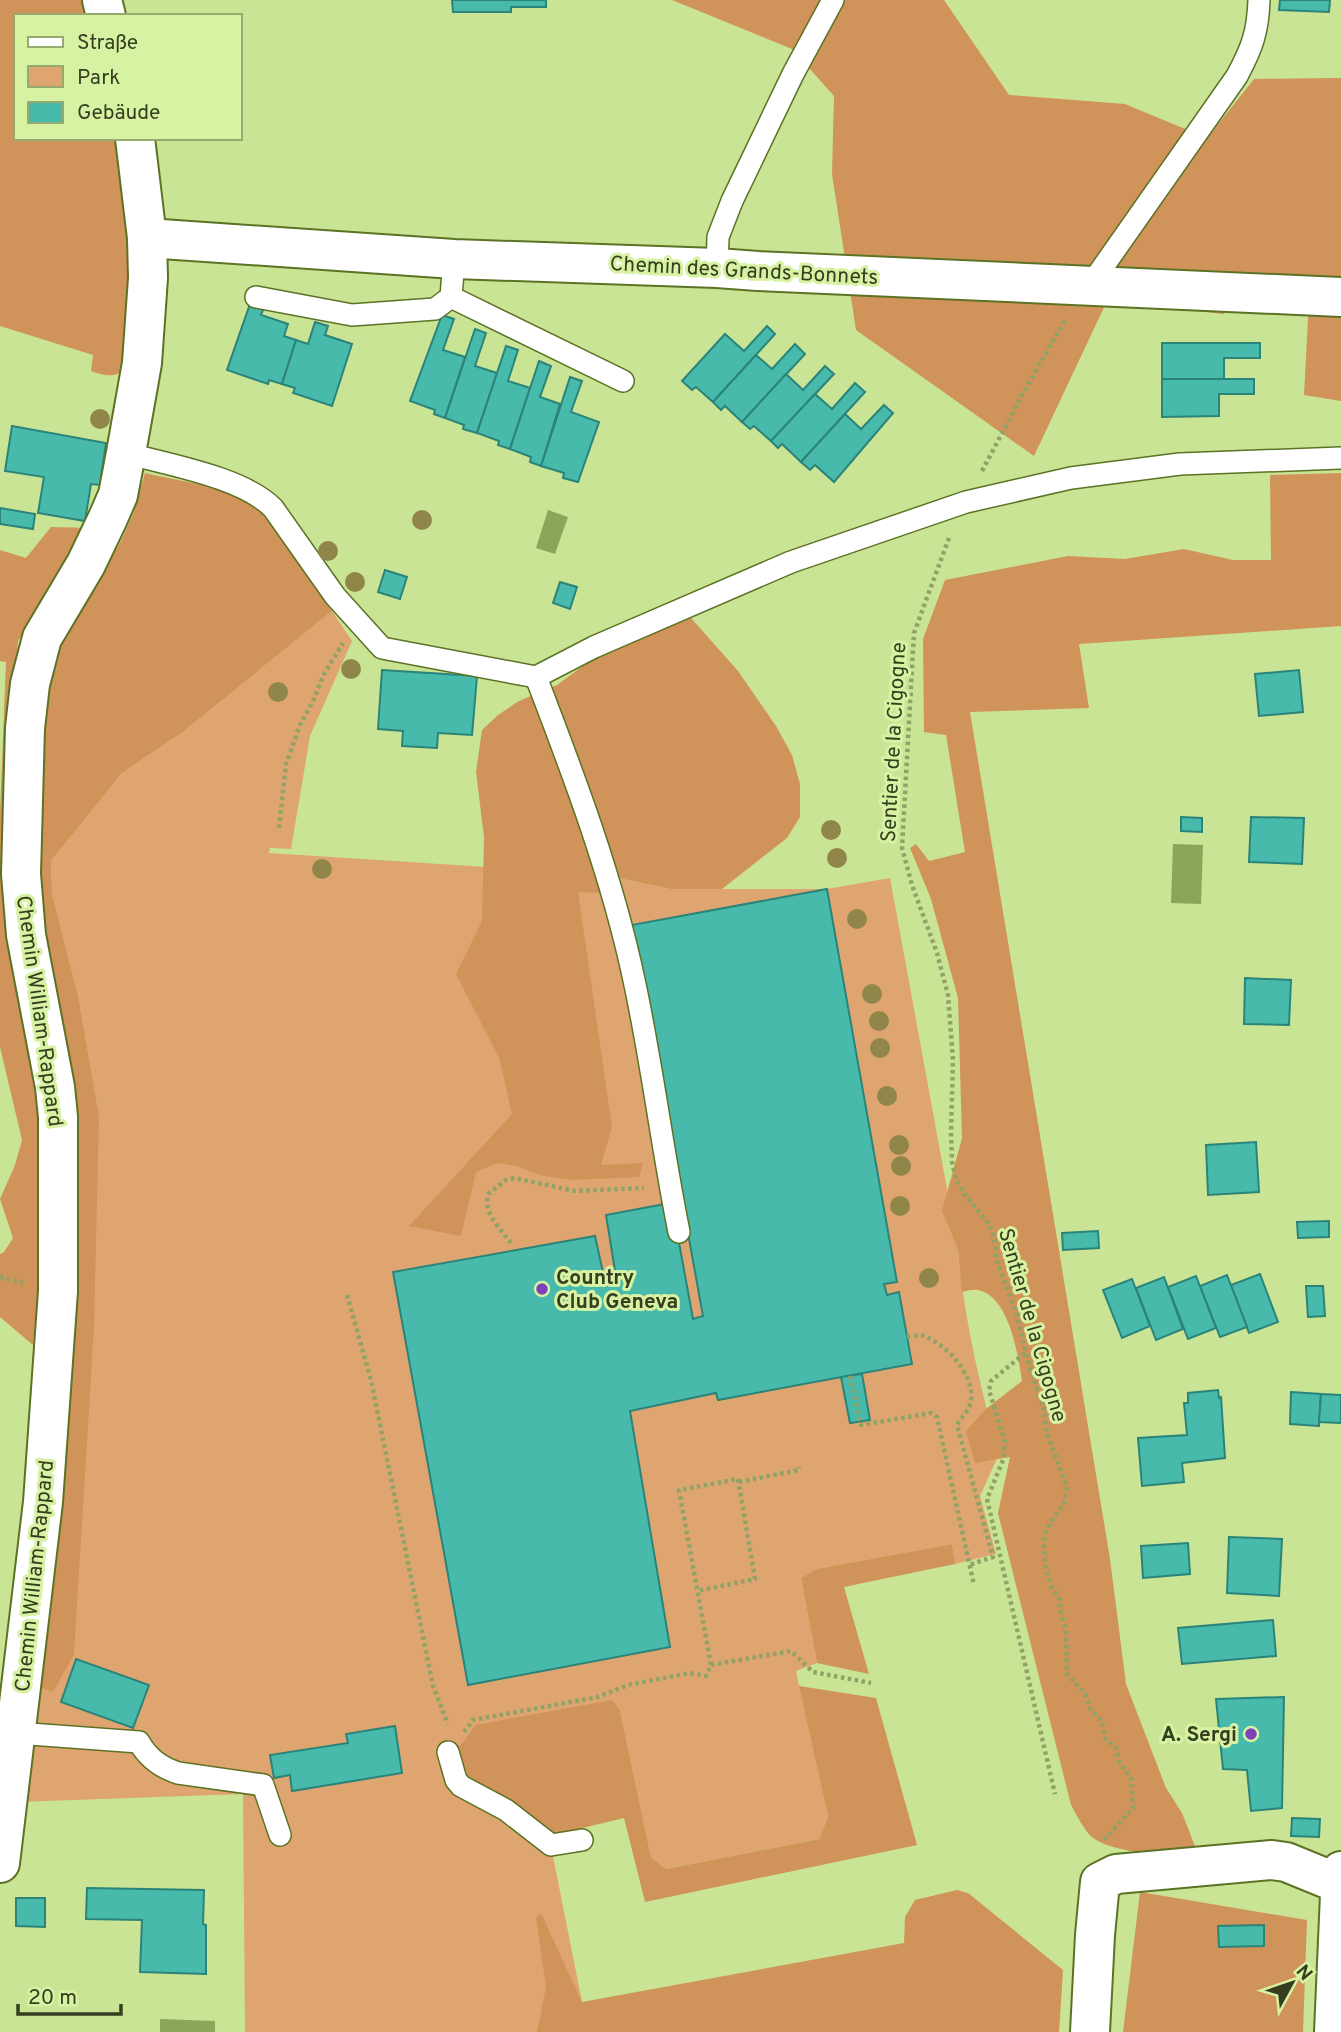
<svg xmlns="http://www.w3.org/2000/svg" width="1341" height="2032" font-family="Overpass,sans-serif">
	<style>
		.green { fill: #dfa570 }
		.forest { fill: #d09359 }
		.water { fill: #8da559 }
		.building { fill: #48baab; stroke: #2b8479; stroke-width: 2 }
		.lines { fill: none; stroke-linecap: round; stroke-linejoin: round }
		.service-casing { stroke: #5c7224; stroke-width: 24 }
		.minor-casing { stroke: #5c7224; stroke-width: 42 }
		.tertiary-casing { stroke: #5c7224; stroke-width: 42 }
		.path { stroke: #8fa366; stroke-width: 4.5; stroke-dasharray: 3.5 3.5; stroke-linecap: butt }
		.service { stroke: #fff; stroke-width: 21 }
		.minor { stroke: #fff; stroke-width: 38 }
		.tertiary { stroke: #fff; stroke-width: 38 }
		.tree { fill: #91864a }
		.poi-dot { fill: #7d42b8; stroke: #d7f2a2; stroke-width: 2.5 }
		.labels { text-anchor: middle; stroke-width: 6; stroke-linejoin: round; paint-order: stroke }
		.street-label { font-size: 21px; fill: #353f1f; stroke: #d7f2a2 }
		.poi-label { font-size: 21px; font-weight: bold; fill: #353f1f; stroke: #d7f2a2; text-anchor: start }
	</style>
	<rect width="100%" height="100%" fill="#cae495"/>
	<path class="green" d="M332,611l20,30 -42,95 -19,113 -21,-1 -1,5 329,21 72,15h157l63,-11 68,371c6,70 22,138 41,205l-19,42 16,58 -41,10 -3,-20 -134,25 -17,9 16,85 -21,8 32,146 -9,22 -153,30 -15,-12 -31,-147 -8,-9 -63,135 33,166 -9,30h-328l-2,-238 -226,8 82,-687 -21,-120 -26,-101 -1,-33 71,-88 61,-41z"/>
	<g class="forest">
		<path d="M0,0h92l4,16h-80v122h108l8,193 -6,38c-12,9 -21,7 -35,2l2,-16 -93,-29z"/>
		<polygon points="672,0 944,0 1009,95 1125,104 1207,138 1254,79 1341,78 1341,401 1304,395 1310,281 1224,282 1224,314 1107,301 1034,456 856,330 832,174 834,96 792,49"/>
		<path d="M145,473c28,7 63,11 90,21 41,17 73,81 97,117l-149,121 -61,41 -71,88 1,33 26,101 21,120 -5,212 -20,327 -21,38 -18,-7 35,-340 -30,-414 -4,-91 6,-145 9,-36 19,-38 49,-76 15,-33z"/>
		<path d="M1341,473v153l-262,18 10,64 -119,4 140,847 16,125 40,104 16,25 13,33c-26,12 -78,8 -102,-8 -9,-7 -16,-23 -22,-33l-73,-292 12,-56 -35,6 -9,-32 20,-22 36,-28c-4,-27 -13,-85 -44,-91 -4,-1 -12,1 -16,2l-4,-43 -16,-38 20,-73 -4,-140 -27,-99 -21,-51 6,-4 13,17 36,-9 -19,-117 -22,-3 -1,-93 22,-59 123,-24 57,3 59,-10 49,11h38l-1,-85z"/>
		<polygon points="51,527 91,528 18,641 12,705 40,1067 40,1270 33,1345 0,1317 0,1254 4,1252 13,1238 0,1199 15,1165 22,1140 0,1047 0,812 6,662 0,661 0,550 26,558"/>
		<polygon points="691,618 738,671 776,726 792,755 800,784 800,817 787,838 722,889 670,889 599,874 602,893 578,892 612,1127 601,1165 643,1163 639,1177 571,1180 539,1175 517,1166 497,1163 476,1172 461,1236 409,1226 512,1114 500,1060 456,974 482,921 484,837 476,772 482,730 498,715 519,701 557,685 602,652"/>
		<polygon points="952,1544 955,1564 844,1587 869,1674 817,1663 801,1578 817,1569"/>
		<polygon points="799,1686 876,1698 917,1845 645,1902 624,1818 549,1836 462,1776 459,1747 476,1725 612,1700 620,1710 651,1857 666,1869 819,1839 828,1817"/>
		<polygon points="957,1890 968,1893 1063,1970 1059,2032 537,2032 546,1987 536,1918 541,1913 582,2002 904,1943 905,1917 915,1900"/>
		<polygon points="1140,1892 1307,1920 1303,2032 1123,2032"/>
	</g>
	<g class="water">
		<polygon points="548,510 568,517 555,554 536,548"/>
		<polygon points="1173,844 1203,845 1201,904 1171,903"/>
		<polygon points="160,2019 215,2021 215,2032 160,2032"/>
	</g>
	<g class="building">
		<polygon points="452,0 546,0 546,7 511,7 511,12 453,12"/>
		<polygon points="1280,0 1330,0 1329,12 1279,10"/>
		<polygon points="251,301 265,305 261,315 288,324 284,336 296,340 282,384 269,380 268,384 227,370"/>
		<polygon points="442,315 454,319 443,350 465,357 445,418 434,414 435,410 410,401"/>
		<polygon points="315,322 328,326 325,335 352,344 332,406 293,393 295,388 282,384 296,340 308,344"/>
		<polygon points="767,326 775,334 713,402 696,387 692,390 682,381 725,334 744,351"/>
		<polygon points="475,329 486,333 475,366 497,373 477,433 463,429 464,425 445,418"/>
		<polygon points="1162,343 1260,343 1260,358 1224,358 1224,379 1162,379"/>
		<polygon points="795,344 805,354 742,422 725,406 721,410 713,402 756,355 772,369"/>
		<polygon points="506,346 518,350 508,381 530,388 510,449 498,445 499,441 477,433"/>
		<polygon points="539,361 551,366 540,397 560,404 541,466 530,462 531,457 510,449"/>
		<polygon points="825,366 834,374 771,441 754,426 750,429 742,422 786,374 803,390"/>
		<polygon points="570,377 582,381 571,412 599,422 578,482 563,478 564,473 541,466"/>
		<polygon points="1162,379 1254,379 1254,394 1219,394 1219,416 1162,417"/>
		<polygon points="855,383 865,392 801,462 782,444 778,448 771,441 815,394 832,409"/>
		<polygon points="884,405 893,413 834,482 815,465 810,470 801,462 845,414 861,429"/>
		<polygon points="12,426 106,443 100,485 91,484 85,521 38,513 44,477 5,471"/>
		<polygon points="0,508 35,514 33,529 0,524"/>
		<polygon points="385,570 407,577 400,599 378,592"/>
		<polygon points="560,582 577,587 570,609 553,603"/>
		<polygon points="382,670 477,676 472,735 438,733 437,748 402,746 403,731 378,729"/>
		<polygon points="1299,670 1303,712 1259,716 1255,674"/>
		<polygon points="1181,817 1202,818 1202,832 1181,831"/>
		<polygon points="1251,817 1304,818 1302,864 1249,862"/>
		<polygon points="827,889 897,1282 884,1284 887,1295 899,1292 912,1364 718,1400 716,1393 630,1411 670,1647 468,1685 393,1272 595,1236 606,1286 617,1283 606,1215 665,1204 678,1237 693,1319 703,1316 632,925"/>
		<polygon points="1245,978 1291,980 1289,1025 1244,1024"/>
		<polygon points="1256,1142 1259,1192 1208,1195 1206,1145"/>
		<polygon points="1329,1221 1329,1237 1298,1238 1297,1222"/>
		<polygon points="1098,1231 1099,1248 1063,1250 1062,1233"/>
		<polygon points="1260,1274 1278,1322 1249,1333 1231,1285"/>
		<polygon points="1227,1275 1247,1327 1220,1337 1200,1286"/>
		<polygon points="1196,1276 1216,1328 1188,1339 1168,1287"/>
		<polygon points="1164,1277 1183,1329 1156,1340 1136,1288"/>
		<polygon points="1132,1279 1150,1326 1122,1338 1103,1290"/>
		<polygon points="1306,1286 1323,1286 1325,1316 1308,1317"/>
		<polygon points="862,1374 870,1420 850,1423 841,1377"/>
		<polygon points="1218,1390 1219,1398 1221,1397 1225,1458 1182,1463 1184,1482 1142,1486 1138,1438 1187,1435 1184,1403 1188,1403 1188,1393"/>
		<polygon points="1291,1392 1321,1394 1319,1426 1290,1424"/>
		<polygon points="1321,1394 1341,1395 1341,1423 1319,1422"/>
		<polygon points="1229,1537 1282,1539 1279,1596 1227,1593"/>
		<polygon points="1188,1543 1190,1574 1143,1578 1141,1546"/>
		<polygon points="1273,1620 1276,1656 1182,1664 1178,1628"/>
		<polygon points="76,1659 149,1685 133,1728 61,1702"/>
		<polygon points="1284,1697 1282,1808 1251,1811 1247,1770 1223,1769 1216,1699"/>
		<polygon points="395,1726 402,1773 292,1791 290,1775 274,1778 270,1755 348,1743 346,1734"/>
		<polygon points="1292,1818 1320,1819 1319,1837 1291,1836"/>
		<polygon points="87,1888 204,1890 203,1924 206,1925 206,1974 140,1972 142,1920 86,1919"/>
		<polygon points="16,1898 45,1898 45,1927 16,1926"/>
		<polygon points="1264,1925 1264,1946 1219,1947 1218,1926"/>
	</g>
	<g class="lines">
		<g class="service-casing">
			<g id="service">
				<polyline points="454,259 451,297 623,381"/>
				<polyline points="717,268 718,237 732,201 793,74 833,0"/>
				<path d="M1091,284l146,-208c15,-28 21,-44 22,-76"/>
				<polyline points="256,297 352,315 435,309 451,297"/>
				<path d="M126,453c43,12 116,24 147,55l62,88 47,52 154,29 58,-30 197,-85 175,-60 105,-24 109,-14 161,-6"/>
				<path d="M536,677c38,99 76,199 98,303 18,83 28,168 45,252"/>
				<path d="M16,1733l123,9c9,16 21,25 39,31l85,12 17,50"/>
				<polyline points="448,1752 456,1780 461,1786 506,1810 551,1845 582,1840"/>
			</g>
		</g>
		<g class="minor-casing">
			<g id="minor">
				<polyline points="102,0 106,16"/>
				<polyline points="147,238 454,259 717,268 758,271 1341,297"/>
				<polyline points="0,1863 43,1502 58,1291 58,1117 55,1087 26,935 21,874 25,728 30,684 42,638 86,564 108,518 118,495 126,453 142,363 148,278 147,238 135,138"/>
				<polyline points="1090,2032 1095,1935 1100,1882 1116,1874 1272,1860 1286,1862 1340,1884"/>
			</g>
		</g>
		<g class="tertiary-casing">
			<polyline id="tertiary" points="1334,2032 1341,1871"/>
		</g>
		<g class="path">
			<polyline points="982,471 1028,384 1066,319"/>
			<polyline points="949,538 914,633 902,848 912,885 937,953 948,995 953,1060 951,1132 952,1162 956,1179 965,1195 989,1224 994,1237 997,1261 1017,1316 1030,1369 1044,1409 1047,1433 1067,1487 1064,1504 1050,1523 1045,1534 1044,1547 1046,1569 1051,1586 1060,1600 1061,1615 1066,1629 1067,1674 1085,1694 1091,1710 1102,1721 1105,1738 1115,1747 1120,1763 1131,1778 1133,1808 1104,1840"/>
			<polyline points="279,828 286,764 300,725 313,701 324,674 343,643"/>
			<path d="M511,1243c-11,-15 -28,-29 -23,-49l18,-14 8,-2 61,13 69,-3"/>
			<polyline points="0,1277 23,1283"/>
			<polyline points="347,1295 371,1380 433,1686 448,1724"/>
			<path d="M907,1337c6,-1 13,-2 17,-1 23,9 51,39 47,65 -1,8 -10,17 -14,24l36,132 -24,8"/>
			<polyline points="1025,1353 991,1381 989,1390 1005,1442 1003,1460 987,1499 1055,1794"/>
			<polyline points="850,1376 861,1425 931,1413 937,1417 974,1585"/>
			<polyline points="739,1482 799,1470 799,1467"/>
			<polyline points="711,1665 791,1651 813,1672 871,1683"/>
			<polyline points="464,1732 473,1720 598,1697 628,1685 690,1673 706,1676 711,1665 679,1490 738,1479 755,1579 697,1591"/>
		</g>
		<use href="#service" class="service"/>
		<use href="#minor" class="minor"/>
		<use href="#tertiary" class="tertiary"/>
	</g>
	<g class="tree">
		<circle cx="100" cy="419" r="10"/>
		<circle cx="422" cy="520" r="10"/>
		<circle cx="328" cy="551" r="10"/>
		<circle cx="355" cy="582" r="10"/>
		<circle cx="351" cy="669" r="10"/>
		<circle cx="278" cy="692" r="10"/>
		<circle cx="831" cy="830" r="10"/>
		<circle cx="837" cy="858" r="10"/>
		<circle cx="322" cy="869" r="10"/>
		<circle cx="857" cy="919" r="10"/>
		<circle cx="872" cy="994" r="10"/>
		<circle cx="879" cy="1021" r="10"/>
		<circle cx="880" cy="1048" r="10"/>
		<circle cx="887" cy="1096" r="10"/>
		<circle cx="899" cy="1145" r="10"/>
		<circle cx="901" cy="1166" r="10"/>
		<circle cx="900" cy="1206" r="10"/>
		<circle cx="929" cy="1278" r="10"/>
	</g>
	<g class="poi-dot">
		<circle cx="542" cy="1289" r="7"/>
		<circle cx="1251" cy="1734" r="7"/>
	</g>
	<g class="labels">
		<g class="street-label">
			<text transform="translate(744 270) rotate(3)" y="7">Chemin des Grands-Bonnets</text>
			<text transform="translate(893 742) rotate(-87)" y="7">Sentier de la Cigogne</text>
			<text transform="translate(40 1011) rotate(82)" y="7">Chemin William-Rappard</text>
			<text transform="translate(1033 1325) rotate(74)" y="7">Sentier de la Cigogne</text>
			<text transform="translate(34 1576) rotate(-84)" y="7">Chemin William-Rappard</text>
		</g>
		<g class="poi-label">
			<text x="556" y="1284">Country<tspan x="556" dy="24">Club Geneva</tspan></text>
			<text x="1237" y="1741" text-anchor="end">A. Sergi</text>
		</g>
	</g>
	<rect x="14" y="14" width="228" height="126" fill="#d7f2a2" stroke="#96aa6e" stroke-width="2"/>
	<rect x="28" y="37" width="35" height="10" fill="#ffffff" stroke="#96aa6e" stroke-width="2"/>
	<text x="77" y="49" font-size="21" fill="#353f1f">Straße</text>
	<rect x="28" y="66" width="35" height="21" fill="#dfa570" stroke="#96aa6e" stroke-width="2"/>
	<text x="77" y="84" font-size="21" fill="#353f1f">Park</text>
	<rect x="28" y="102" width="35" height="21" fill="#48baab" stroke="#96aa6e" stroke-width="2"/>
	<text x="77" y="119" font-size="21" fill="#353f1f">Gebäude</text>
	<g transform="translate(1292 1983) rotate(50)" stroke="#d7f2a2" stroke-width="5" paint-order="stroke">
	<path d="M0-5L12 26L0 18L-12 26Z" fill="#353f1f"/>
	<text y="-10" font-size="19" font-weight="bold" text-anchor="middle" fill="#353f1f">N</text>
	</g>
	<path d="M18 2004v10h103v-10" fill="none" stroke="#353f1f" stroke-width="3.5"/>
	<text x="28" y="2004" font-size="21" fill="#353f1f" stroke="#d7f2a2" stroke-width="5" paint-order="stroke">20 m</text>
</svg>
